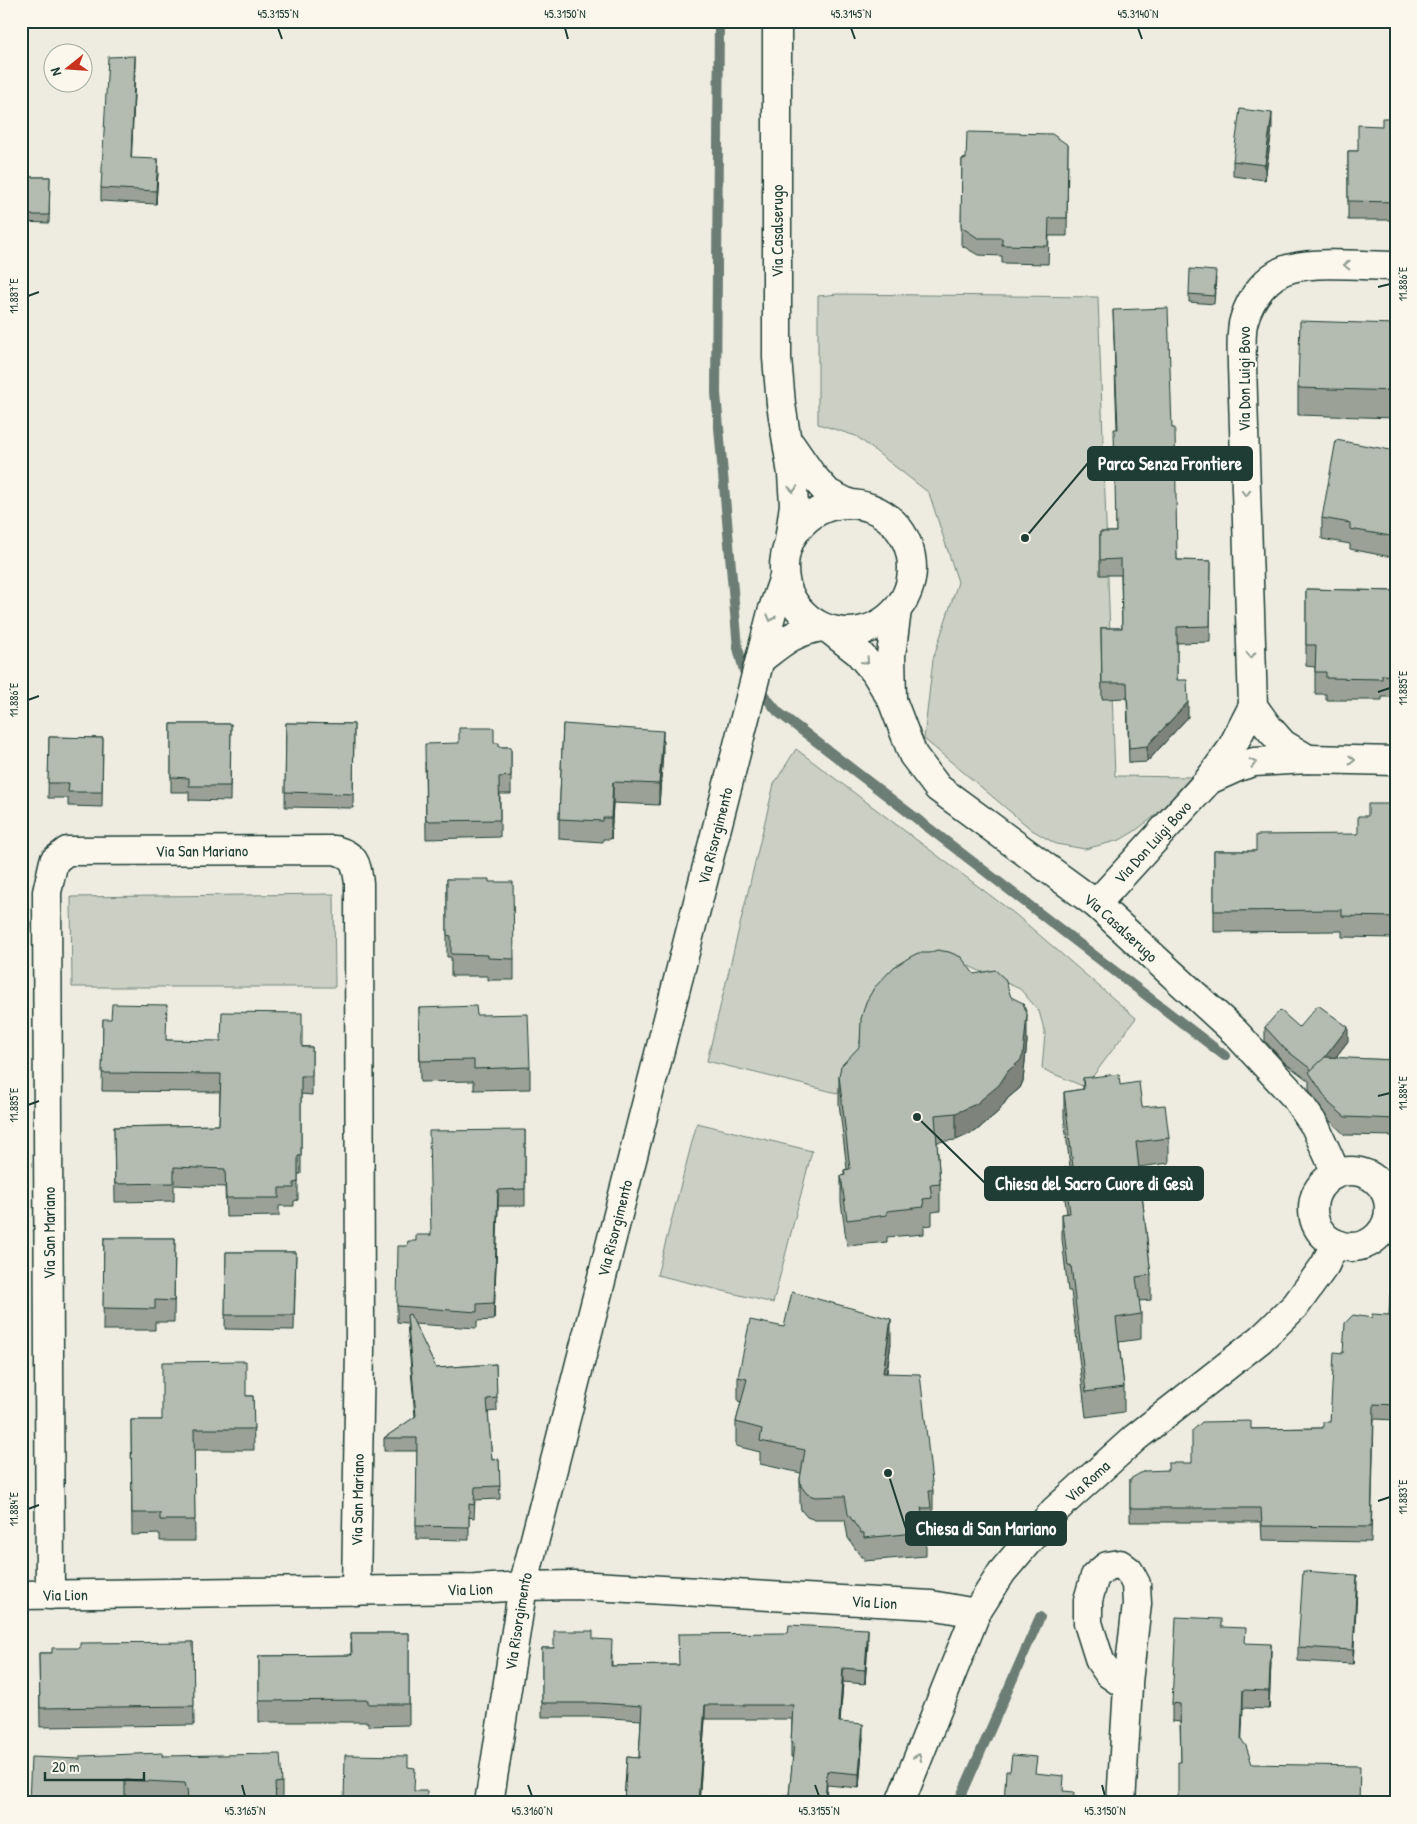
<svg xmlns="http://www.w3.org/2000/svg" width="1417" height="1824" font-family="'Patrick Hand',sans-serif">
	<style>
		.green { fill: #cbcfc4; stroke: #75867c }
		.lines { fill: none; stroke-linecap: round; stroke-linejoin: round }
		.stream { stroke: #6c7d74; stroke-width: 10 }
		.minor-casing { stroke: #1f3d34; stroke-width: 31 }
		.tertiary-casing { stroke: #1f3d34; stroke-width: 31 }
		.secondary-casing { stroke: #1f3d34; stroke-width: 31 }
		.minor { stroke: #fbf7ec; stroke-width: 28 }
		.tertiary { stroke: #fbf7ec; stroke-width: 28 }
		.secondary { stroke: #fbf7ec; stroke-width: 28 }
		.wall { fill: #9ba197; stroke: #1f3d34 }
		.shaded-wall { fill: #7e837b; stroke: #1f3d34 }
		.building { fill: #b4bbb0; stroke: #1f3d34 }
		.oneway { stroke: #8d9a90 }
		.ticks { fill: none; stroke: #1f3d34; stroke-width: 2 }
		.labels { text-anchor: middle; stroke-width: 4.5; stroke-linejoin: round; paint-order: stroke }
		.street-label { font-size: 16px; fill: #1f3d34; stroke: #fbf7ec }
		.leader { fill: none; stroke: #1f3d34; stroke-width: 2 }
		.callout-dot { fill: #1f3d34; stroke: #fbf7ec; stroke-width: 2 }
		.callout { fill: #1f3d34; stroke: #1f3d34; stroke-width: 2 }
		.callout-label { font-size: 18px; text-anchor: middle; font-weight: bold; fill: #fff }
		.neatline { fill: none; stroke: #1f3d34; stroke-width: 2 }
		.ticks-label { font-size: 12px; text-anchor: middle; fill: #1f3d34 }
	</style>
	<rect width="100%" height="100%" fill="#eeece1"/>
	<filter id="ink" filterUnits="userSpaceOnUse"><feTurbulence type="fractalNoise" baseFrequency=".02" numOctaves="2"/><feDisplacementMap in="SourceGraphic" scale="10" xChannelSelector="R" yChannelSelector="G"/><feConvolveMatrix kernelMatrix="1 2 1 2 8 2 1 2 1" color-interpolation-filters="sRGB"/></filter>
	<g filter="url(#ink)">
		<g class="green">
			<polygon points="838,294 1098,297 1115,776 1191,777 1156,815 1135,831 1120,840 1085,849 1056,844 1032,830 924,739 933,659 958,582 929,493 856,436 818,424 818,296"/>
			<path d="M796,749l219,165 121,104 -51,69 -43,-18 3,-36 -6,-22 -19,-22 -65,-29 -89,53c-6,29 -11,56 -29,80l-130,-32 67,-277z"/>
			<polygon points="334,894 335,987 72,987 71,897"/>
			<polygon points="697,1123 812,1151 773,1303 657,1275"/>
		</g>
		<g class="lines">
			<g class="stream">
				<polyline points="719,21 716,393 738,648 744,671 778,712 1225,1056"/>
				<polyline points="958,1803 1040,1617"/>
			</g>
			<g class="minor-casing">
				<g id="minor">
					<path d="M1308,759l-25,-15 -15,-17 -15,-21 -11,-340c0,-13 -2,-34 2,-46 6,-22 24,-47 48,-52 28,-7 74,-2 104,-2"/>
					<polyline points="1209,780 1238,767 1254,762 1308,759 1396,761"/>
					<path id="s1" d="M1096,904l112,-123 22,-30 23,-45"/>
					<path id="s2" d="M50,1595l-3,-703 7,-31 13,-10 268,-1c21,6 21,13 24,33l1,465 -4,243"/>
					<polyline points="1121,1803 1128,1687 1128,1682 1137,1604 1136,1584 1129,1571 1120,1564 1107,1566 1095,1576 1088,1600 1088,1623 1100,1661 1109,1674 1128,1687"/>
				</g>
			</g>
			<g class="tertiary-casing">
				<g id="tertiary">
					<path id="s3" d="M830,630l28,22 17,20 17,28 21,55 25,33 158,116 139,128 60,65 20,29 21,47"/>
					<polyline points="892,698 891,655 897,610"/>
					<circle cx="1351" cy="1209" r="38"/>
					<path id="s4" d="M21,1595l455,-6 47,-3 52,-1 356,20 45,8"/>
					<path id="s5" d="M900,1803l76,-190 26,-41 52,-61 81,-73 126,-99 35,-34 29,-40 10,-22"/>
				</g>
			</g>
			<g class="secondary-casing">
				<g id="secondary">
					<polyline points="777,21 777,358 781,404 792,474 794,505 789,541"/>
					<polyline points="791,445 811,474 828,493 848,503"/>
					<circle cx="848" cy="568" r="64"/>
					<path d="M761,659c23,-18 31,-26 60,-32"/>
					<path id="s6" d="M489,1803l34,-217 249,-974 12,-35"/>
				</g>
			</g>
			<use href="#minor" class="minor"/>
			<use href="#tertiary" class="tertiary"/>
			<use href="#secondary" class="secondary"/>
		</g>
		<g class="wall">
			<polygon points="135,69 131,158 158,172 156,204 101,201 101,188"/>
			<polygon points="1396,118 1396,220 1348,220 1348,151 1358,151 1382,126"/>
			<polygon points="1272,128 1265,180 1233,176 1233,161"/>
			<polygon points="1068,145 1067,236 1049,236 1048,264 1002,263 1002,256 978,255 961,245 962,159"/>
			<polygon points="21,177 50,177 49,223 21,222"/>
			<polygon points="1216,278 1214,304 1189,302 1189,294"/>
			<polygon points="1113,310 1172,428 1177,560 1211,561 1210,642 1177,643 1177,680 1188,717 1147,762 1129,763 1127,698 1102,699 1101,628 1122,628 1121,575 1100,575 1100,532 1116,532 1117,429"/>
			<polygon points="1396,324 1396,418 1298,415 1298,388"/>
			<polygon points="1396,451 1396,558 1350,549 1350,544 1322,539 1322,518"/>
			<polygon points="1306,589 1396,591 1396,697 1382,697 1382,700 1326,700 1326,694 1315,694 1315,667 1306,666"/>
			<polygon points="286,723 354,724 353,808 285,807"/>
			<polygon points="171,724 231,724 230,801 189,800 189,792 171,792"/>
			<polygon points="563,724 663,752 659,805 613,803 611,839 603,839 603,842 559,839 559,819"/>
			<polygon points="49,737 103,738 102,807 68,806 68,798 48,798"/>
			<polygon points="494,743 499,747 511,747 511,794 500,794 500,837 426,839 425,762"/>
			<polygon points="1396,804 1396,938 1342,937 1342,931 1214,932 1214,851 1256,851 1358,834 1368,816"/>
			<polygon points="447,879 489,882 514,959 514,980 488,980 488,976 451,976 451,957 447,957"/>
			<polygon points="974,974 1011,997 1027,1041 1023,1081 1020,1088 1008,1098 999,1111 976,1131 956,1140 937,1142 940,1184 940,1211 932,1212 932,1225 924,1226 924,1234 887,1237 887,1242 847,1246 841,1202 841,1176 844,1175 844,1170 847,1169 839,1103 839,1076"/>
			<polygon points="419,1008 477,1015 530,1067 530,1089 474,1090 474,1081 420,1082"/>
			<polygon points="103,1019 167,1040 312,1047 312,1095 301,1094 301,1174 298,1174 298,1200 294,1201 294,1206 279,1206 279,1216 226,1217 225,1187 174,1185 174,1201 115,1202 114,1127 219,1125 220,1092 102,1091"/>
			<polygon points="1265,1027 1299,1027 1348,1041 1335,1058 1396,1060 1396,1136 1345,1135 1329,1120 1309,1090 1309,1081 1285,1063 1265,1041"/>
			<polygon points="1083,1078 1120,1085 1142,1107 1169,1138 1169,1163 1139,1167 1151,1275 1151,1300 1139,1301 1141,1314 1141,1339 1119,1342 1124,1387 1124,1412 1086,1417 1071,1291 1068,1291 1062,1239 1062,1214 1067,1213 1064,1193 1064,1168 1070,1167 1064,1117 1064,1092 1083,1089"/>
			<polygon points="525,1130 525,1206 498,1206 494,1320 477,1321 477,1328 414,1324 436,1368 496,1364 497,1411 488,1412 492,1460 499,1459 500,1499 475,1500 474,1518 469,1517 469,1540 416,1539 417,1451 384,1451 384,1438 415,1417 407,1323 397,1322 397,1306 407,1246 416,1241 430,1235"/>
			<polygon points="104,1238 175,1238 174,1322 155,1322 155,1330 103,1330"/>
			<polygon points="226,1252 296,1252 294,1330 225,1329"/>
			<polygon points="1396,1296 1396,1420 1374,1419 1371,1542 1262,1540 1261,1522 1130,1522 1130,1479 1168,1470 1192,1463 1251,1429 1323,1428 1330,1422 1343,1353 1372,1318 1389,1315"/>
			<polygon points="784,1327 891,1343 887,1373 933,1491 933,1514 931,1515 931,1532 926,1532 926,1556 864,1561 864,1557 861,1557 848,1538 845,1520 815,1520 807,1517 801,1510 800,1503 800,1479 801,1473 760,1464 760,1452 736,1446 736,1422 741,1402 738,1401 738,1377"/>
			<polygon points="246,1396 253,1396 254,1450 194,1450 195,1541 160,1541 160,1534 132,1535 131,1420 162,1420"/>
			<polygon points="1357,1589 1353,1664 1298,1661 1298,1647"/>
			<polygon points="1221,1627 1246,1643 1271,1662 1269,1709 1243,1708 1181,1762 1180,1722 1172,1721 1172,1703"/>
			<polygon points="351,1633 409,1633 409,1725 368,1726 368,1722 259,1722 259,1656 351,1655"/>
			<polygon points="593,1639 612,1654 612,1666 678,1665 868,1643 865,1684 843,1682 840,1722 863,1738 859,1788 827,1785 826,1803 759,1803 784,1798 789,1795 793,1757 791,1757 791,1743 792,1719 705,1719 699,1803 624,1803 627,1757 639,1758 641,1720 596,1717 542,1717 542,1648 554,1648"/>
			<polygon points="193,1642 194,1725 40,1727 39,1653 52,1653 80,1648"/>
			<polygon points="163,1756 282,1782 282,1802 276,1803 185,1803 125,1800 80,1759"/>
		</g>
		<g class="shaded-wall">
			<polygon points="135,56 135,69 131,171 131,158"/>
			<polygon points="1272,113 1272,128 1265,180 1265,165"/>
			<polygon points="158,159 158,172 156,204 156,191"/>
			<polygon points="1188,702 1188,717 1147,762 1147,746"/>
			<polygon points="663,731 663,752 659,805 659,784"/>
			<polygon points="613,782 613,803 611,839 611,818"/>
			<polygon points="1027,1014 1027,1041 1023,1081 1020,1088 1008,1098 999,1111 976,1131 956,1140 956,1113"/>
			<polygon points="1348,1027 1348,1041 1316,1083 1314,1071"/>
			<polygon points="498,1190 498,1206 494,1320 494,1303"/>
			<polygon points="891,1319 891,1343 883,1396 883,1373"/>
			<polygon points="1357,1575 1357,1589 1353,1664 1353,1650"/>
			<polygon points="868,1629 868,1643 865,1684 865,1670"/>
			<polygon points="1271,1644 1271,1662 1269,1709 1269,1691"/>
			<polygon points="843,1668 843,1682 839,1736 839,1722"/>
			<polygon points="1243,1690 1243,1708 1241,1756 1241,1739"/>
			<polygon points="705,1705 705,1719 699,1803 698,1803"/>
			<polygon points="863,1724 863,1738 859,1788 859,1774"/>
			<polygon points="827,1771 826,1803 825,1803"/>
		</g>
		<g class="building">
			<polygon points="135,56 131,158 158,159 156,191 101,188 108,57"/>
			<polygon points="1240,109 1272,113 1265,165 1233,161"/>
			<polygon points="1382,118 1396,118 1396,202 1348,201 1348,151 1358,151 1358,125 1382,126"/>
			<polygon points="967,132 1052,134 1068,145 1067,218 1049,218 1048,246 1002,245 1002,238 978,238 961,227 962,159 966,159"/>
			<polygon points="21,177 50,177 49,215 21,215"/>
			<polygon points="1190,269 1216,271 1214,296 1189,294"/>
			<polygon points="1168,308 1172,428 1175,428 1177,560 1211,561 1210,626 1177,627 1177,680 1187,680 1188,702 1147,746 1129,748 1127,683 1102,683 1101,628 1122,628 1121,559 1100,560 1100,532 1116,532 1114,429 1118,429 1113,310"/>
			<polygon points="1300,321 1396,324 1396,391 1298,388"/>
			<polygon points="1336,440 1396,451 1396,537 1350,529 1350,523 1322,518"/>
			<polygon points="1306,589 1396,591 1396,676 1382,675 1382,679 1326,678 1326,672 1315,672 1316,645 1306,645"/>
			<polygon points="286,723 354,724 353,794 285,792"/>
			<polygon points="171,724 231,724 230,786 189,786 189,778 171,777"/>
			<polygon points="563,724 663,731 659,784 613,782 611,818 603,818 603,821 559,819"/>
			<polygon points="459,728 494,728 494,743 499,743 499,747 511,747 511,776 499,777 500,820 426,821 425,744 459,743"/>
			<polygon points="49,737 103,738 102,792 68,792 69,783 48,783"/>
			<polygon points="1368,804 1396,804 1396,917 1342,916 1342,910 1214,911 1214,851 1256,851 1256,835 1358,834 1358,816 1368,816"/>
			<polygon points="447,879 489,879 489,882 513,882 514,959 488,958 488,955 451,954 451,936 447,935"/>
			<polygon points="937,950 949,952 961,957 974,974 995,970 1005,979 1011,997 1023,1003 1027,1014 1023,1055 1020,1061 1008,1071 999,1085 976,1104 956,1113 935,1115 940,1184 930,1185 932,1198 923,1199 924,1207 887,1211 887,1215 847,1220 841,1176 845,1175 844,1170 850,1169 839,1076 841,1066 860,1046 861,1019 866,1002 874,988 894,967 910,957 918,953 929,953"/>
			<polygon points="112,1004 167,1005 166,1040 221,1041 222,1012 302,1013 302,1047 312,1047 312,1076 301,1076 301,1156 298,1156 298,1182 294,1183 294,1188 279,1188 279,1198 226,1198 225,1169 174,1167 174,1183 115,1184 114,1127 219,1125 221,1074 102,1073 103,1019 111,1019"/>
			<polygon points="1318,1005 1348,1027 1325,1057 1312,1070 1285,1049 1265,1027 1280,1010 1299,1027"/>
			<polygon points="476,1006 477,1015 528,1014 530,1067 474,1069 474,1060 420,1061 419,1008"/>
			<polygon points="1325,1057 1396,1060 1396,1119 1345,1117 1329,1103 1309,1072"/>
			<polygon points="1119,1074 1120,1085 1139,1082 1142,1107 1165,1105 1169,1138 1136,1142 1151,1275 1136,1277 1141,1314 1116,1318 1124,1387 1086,1392 1071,1265 1068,1266 1062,1214 1070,1213 1064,1168 1073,1167 1064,1092 1084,1089 1083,1078"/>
			<polygon points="525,1130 525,1189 498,1190 494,1303 477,1304 477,1312 397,1306 398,1246 407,1246 408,1241 416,1241 416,1235 431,1235 429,1131"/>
			<polygon points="104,1238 175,1238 174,1301 155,1300 155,1309 103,1308"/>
			<polygon points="226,1252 296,1252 294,1315 225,1315"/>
			<polygon points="792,1292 891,1319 883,1373 920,1374 933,1491 929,1491 931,1508 921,1508 926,1532 864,1538 864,1533 861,1533 848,1514 845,1496 815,1497 807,1494 801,1486 800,1479 805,1450 760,1441 762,1429 736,1422 747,1379 738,1377 750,1320 784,1327"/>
			<polygon points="1390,1295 1396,1296 1396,1405 1374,1404 1371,1527 1262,1526 1261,1508 1130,1508 1130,1479 1144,1471 1168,1470 1168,1463 1192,1463 1192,1431 1202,1422 1251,1421 1251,1429 1323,1428 1323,1422 1330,1422 1334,1352 1343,1353 1345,1323 1353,1315 1372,1318 1372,1314 1389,1315"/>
			<polygon points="410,1314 436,1368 496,1364 497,1398 487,1399 492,1460 499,1459 500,1486 475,1487 474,1505 469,1504 469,1527 416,1526 417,1438 384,1438 416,1416 407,1315"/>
			<polygon points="246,1361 246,1396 253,1396 254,1429 194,1429 195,1520 160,1520 160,1513 132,1513 131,1420 162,1420 162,1362"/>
			<polygon points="1303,1571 1357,1575 1353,1650 1298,1647"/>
			<polygon points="1176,1617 1221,1619 1221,1627 1246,1628 1245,1643 1271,1644 1269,1691 1243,1690 1241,1739 1246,1746 1252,1764 1360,1766 1359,1803 1178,1803 1178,1762 1181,1762 1180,1704 1172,1703"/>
			<polygon points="789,1625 868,1629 865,1670 843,1668 839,1722 863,1724 859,1774 827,1771 825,1803 759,1803 760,1796 784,1798 784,1795 789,1795 794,1743 791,1743 793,1705 705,1705 698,1803 637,1803 624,1801 627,1757 639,1758 642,1706 596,1703 542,1703 542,1648 554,1648 554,1631 593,1631 593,1639 612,1640 611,1666 679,1665 678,1634 788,1633"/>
			<polygon points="351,1633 409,1633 409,1704 368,1704 368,1700 259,1701 259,1656 352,1655"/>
			<polygon points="193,1642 194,1706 40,1708 39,1653 52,1653 52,1648 80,1648 80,1643"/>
			<polygon points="163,1753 162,1756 280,1754 282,1782 275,1783 276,1803 188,1803 187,1788 186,1787 185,1783 125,1780 125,1803 29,1803 31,1757 80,1759 80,1756"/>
			<polygon points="345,1755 408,1756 408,1767 415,1768 414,1791 427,1791 427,1803 344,1803"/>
			<polygon points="1012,1755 1037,1757 1035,1773 1064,1776 1063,1791 1074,1792 1073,1803 1004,1803 1006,1771 1010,1771"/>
		</g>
		<defs><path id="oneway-chevron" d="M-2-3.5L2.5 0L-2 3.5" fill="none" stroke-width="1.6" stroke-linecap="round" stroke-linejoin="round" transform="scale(1.25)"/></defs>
		<g class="oneway">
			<use href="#oneway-chevron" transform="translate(1347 265) rotate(-179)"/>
			<use href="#oneway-chevron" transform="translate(793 489) rotate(86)"/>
			<use href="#oneway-chevron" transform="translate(1246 493) rotate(88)"/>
			<use href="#oneway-chevron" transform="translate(771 618) rotate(104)"/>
			<use href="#oneway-chevron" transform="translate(1251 655) rotate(88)"/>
			<use href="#oneway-chevron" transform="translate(866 661) rotate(48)"/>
			<use href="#oneway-chevron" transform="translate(1352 760)"/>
			<use href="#oneway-chevron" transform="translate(1253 763) rotate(-12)"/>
			<use href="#oneway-chevron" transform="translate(918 1757) rotate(-68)"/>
		</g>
	</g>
	<path class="ticks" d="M278,28l4,11M565,28l3,11M851,28l4,11M1138,28l4,11M1378,287l12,-3M28,296l11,-4M1378,692l12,-4M28,700l11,-4M1378,1096l12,-3M28,1105l11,-4M1378,1501l12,-4M28,1509l11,-4M242,1785l3,11M528,1785l4,11M815,1785l4,11M1102,1785l3,11"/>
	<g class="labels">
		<g class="street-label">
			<text transform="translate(777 231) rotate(-90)" y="6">Via Casalserugo</text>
			<text transform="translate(1244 379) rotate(-90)" y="6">Via Don Luigi Bovo</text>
			<text dy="6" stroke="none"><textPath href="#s6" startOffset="994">Via Risorgimento</textPath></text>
			<text dy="6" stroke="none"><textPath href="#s1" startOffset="84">Via Don Luigi Bovo</textPath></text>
			<text dy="6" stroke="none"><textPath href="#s2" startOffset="886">Via San Mariano</textPath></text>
			<text dy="6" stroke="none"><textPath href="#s3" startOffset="425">Via Casalserugo</textPath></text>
			<text dy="6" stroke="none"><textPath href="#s6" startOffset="589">Via Risorgimento</textPath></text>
			<text transform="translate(49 1233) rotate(-90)" y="6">Via San Mariano</text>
			<text dy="6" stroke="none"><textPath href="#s5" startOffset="378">Via Roma</textPath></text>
			<text transform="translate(357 1500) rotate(-89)" y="6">Via San Mariano</text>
			<text dy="6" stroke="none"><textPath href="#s4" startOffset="449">Via Lion</textPath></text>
			<text dy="6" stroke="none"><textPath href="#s4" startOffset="44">Via Lion</textPath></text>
			<text dy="6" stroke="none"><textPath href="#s4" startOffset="854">Via Lion</textPath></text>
			<text dy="6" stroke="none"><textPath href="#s6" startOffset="184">Via Risorgimento</textPath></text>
		</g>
	</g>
	<path class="leader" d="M1025 538L1088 463M917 1117L985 1183M888 1473L906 1529"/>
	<g class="callout-dot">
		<circle cx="1025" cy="538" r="5"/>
		<circle cx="917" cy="1117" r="5"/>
		<circle cx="888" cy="1473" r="5"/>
	</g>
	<g class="callout">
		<rect x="1088" y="447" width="164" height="33" rx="5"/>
		<rect x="985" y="1167" width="218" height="33" rx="5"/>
		<rect x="906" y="1512" width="160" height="33" rx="5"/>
	</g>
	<g class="callout-label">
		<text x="1170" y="470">Parco Senza Frontiere</text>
		<text x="1094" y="1190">Chiesa del Sacro Cuore di Gesù</text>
		<text x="986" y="1535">Chiesa di San Mariano</text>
	</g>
	<rect width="1417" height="1824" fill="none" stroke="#fbf7ec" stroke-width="55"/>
	<g transform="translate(68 68) rotate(253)"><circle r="24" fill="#fbf7ec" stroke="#a3ada2"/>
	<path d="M0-4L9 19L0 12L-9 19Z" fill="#c8321e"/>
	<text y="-8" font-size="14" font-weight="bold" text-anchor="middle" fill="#1f3d34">N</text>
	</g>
	<path d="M45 1772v8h99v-8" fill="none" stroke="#1f3d34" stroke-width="2.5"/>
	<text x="52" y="1772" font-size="15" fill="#1f3d34" stroke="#fbf7ec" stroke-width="4" paint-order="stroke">20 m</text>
	<rect x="28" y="28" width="1362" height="1768" class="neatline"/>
	<g class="ticks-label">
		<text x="278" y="18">45.3155°N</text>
		<text x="565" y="18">45.3150°N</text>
		<text x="851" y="18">45.3145°N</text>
		<text x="1138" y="18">45.3140°N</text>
		<text transform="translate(1403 284) rotate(-90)" y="4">11.886°E</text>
		<text transform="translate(14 296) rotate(-90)" y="4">11.887°E</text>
		<text transform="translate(1403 688) rotate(-90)" y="4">11.885°E</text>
		<text transform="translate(14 700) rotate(-90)" y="4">11.886°E</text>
		<text transform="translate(1403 1093) rotate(-90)" y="4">11.884°E</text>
		<text transform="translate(14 1105) rotate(-90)" y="4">11.885°E</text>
		<text transform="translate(1403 1497) rotate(-90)" y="4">11.883°E</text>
		<text transform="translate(14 1509) rotate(-90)" y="4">11.884°E</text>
		<text x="245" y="1815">45.3165°N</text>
		<text x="532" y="1815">45.3160°N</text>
		<text x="819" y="1815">45.3155°N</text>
		<text x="1105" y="1815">45.3150°N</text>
	</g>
</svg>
